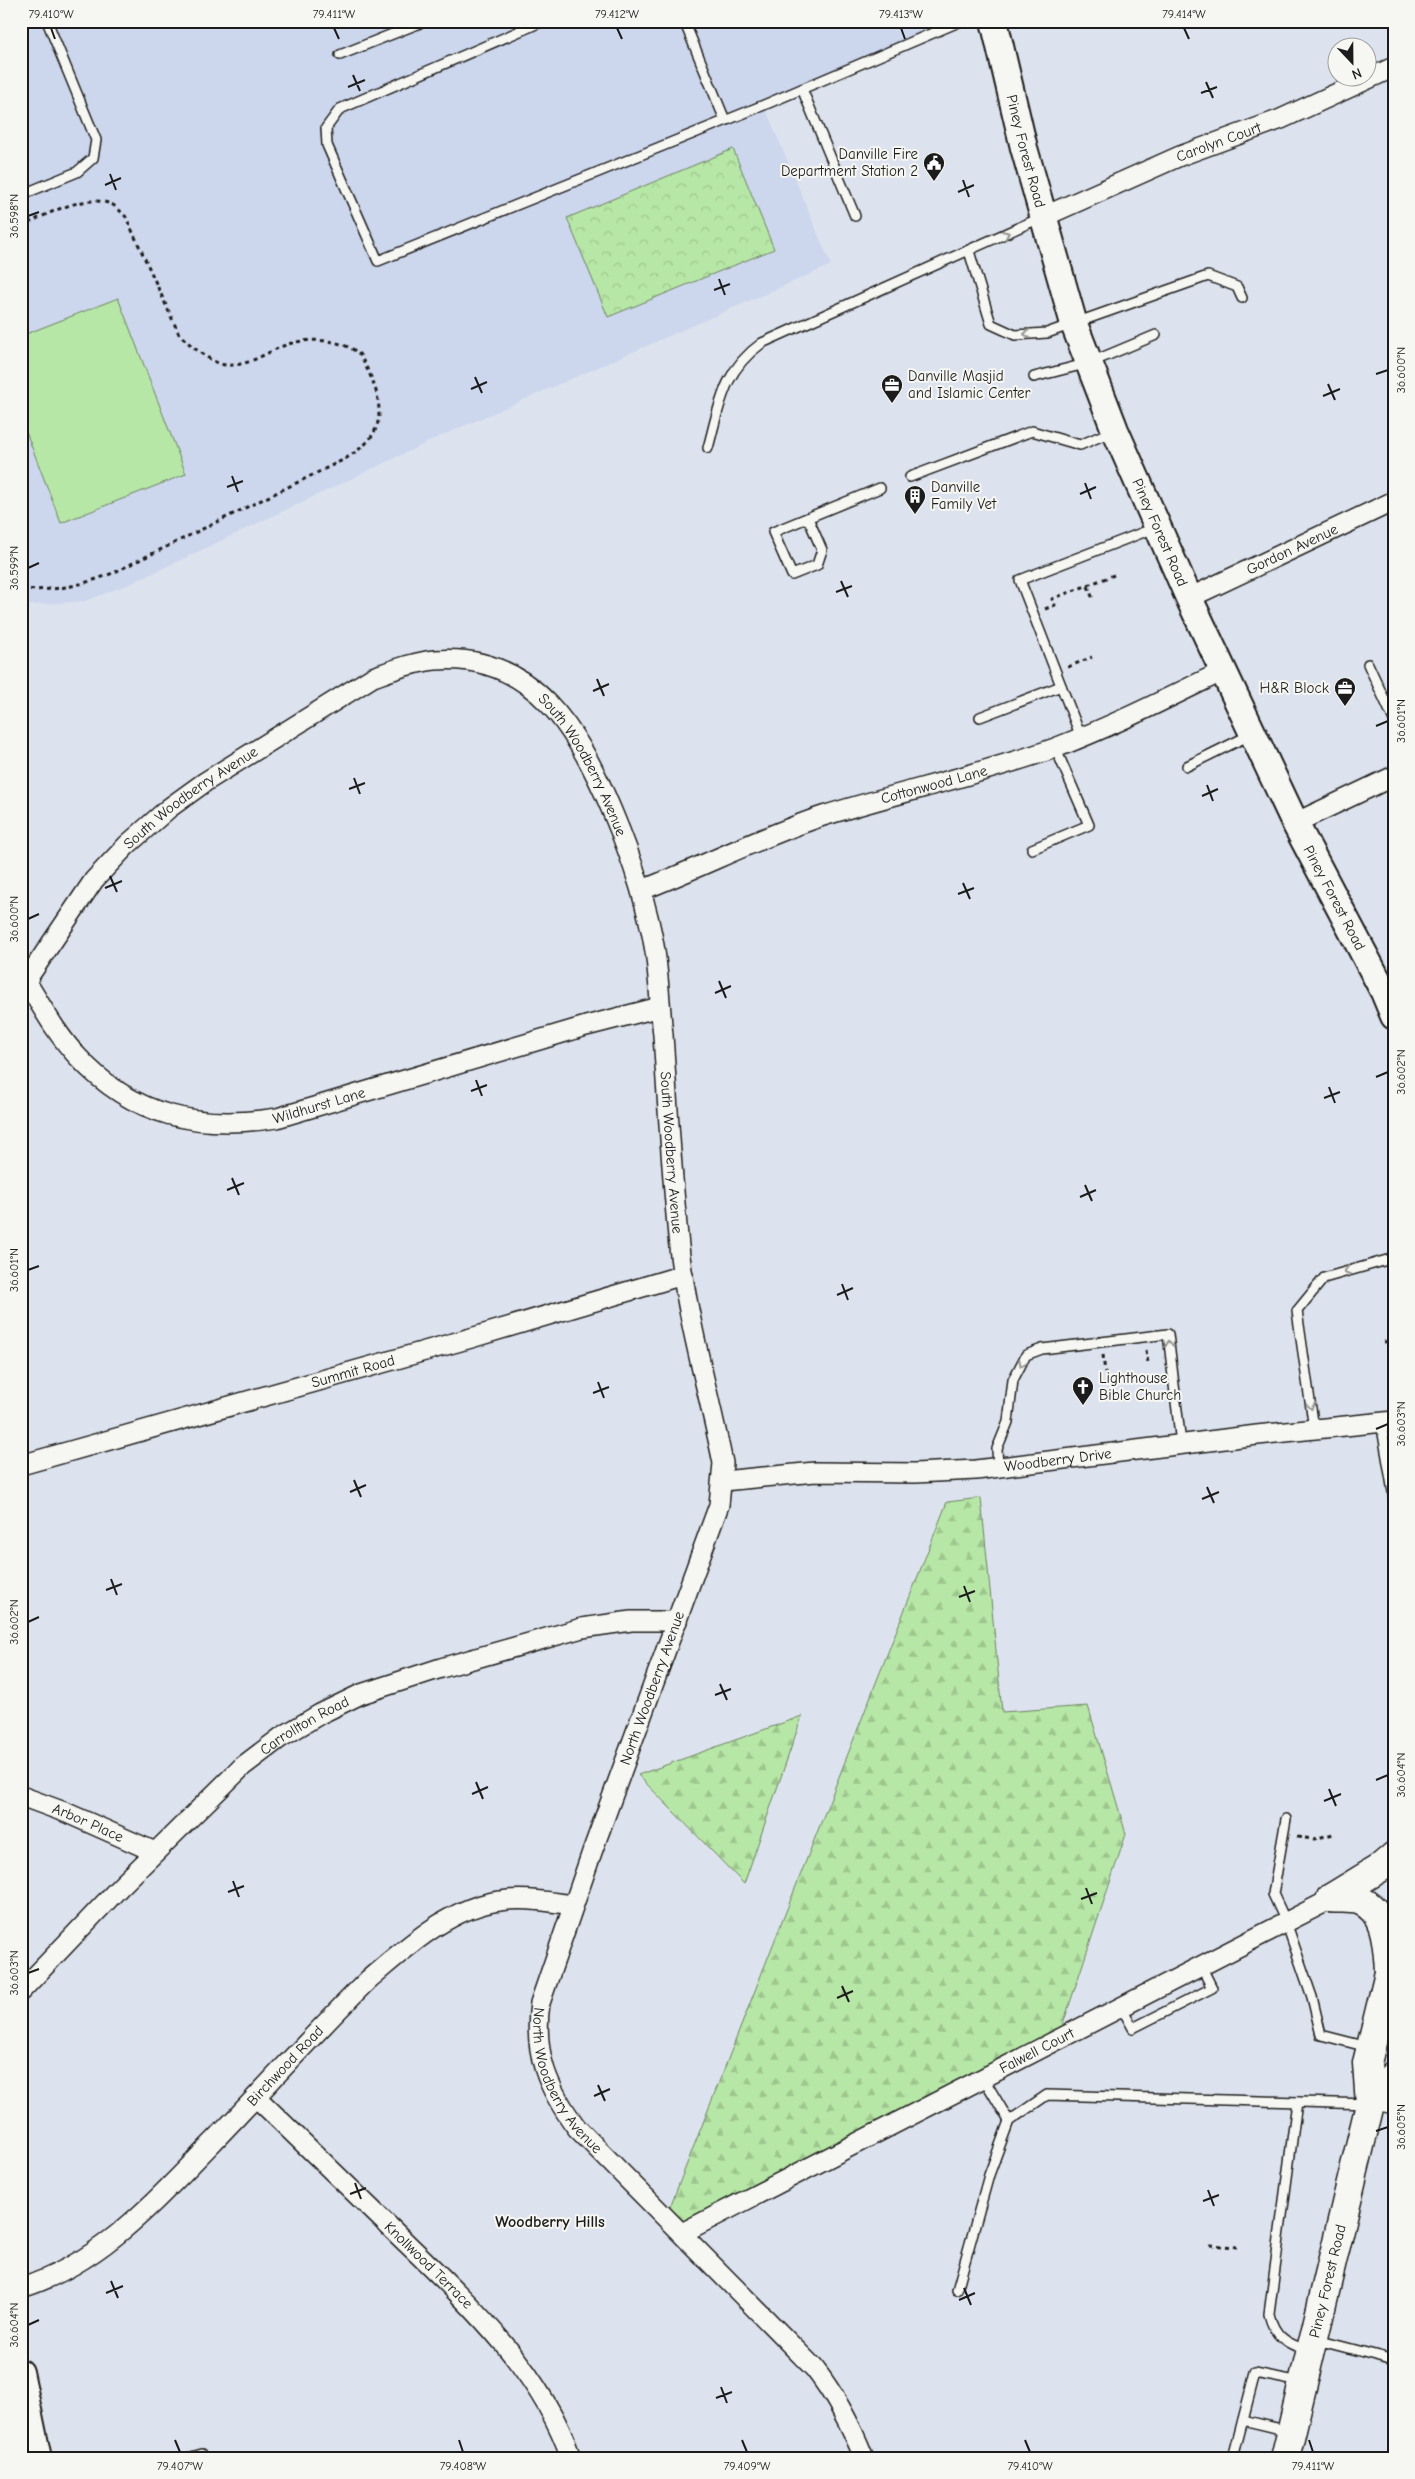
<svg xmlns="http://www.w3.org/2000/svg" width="1415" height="2479" font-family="'Comic Neue',sans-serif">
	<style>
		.built { fill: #ccd6ec }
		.grass { fill: #b7e7a6; stroke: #6a8261 }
		.forest { fill: url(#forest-firs); stroke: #6a8261 }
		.park { fill: url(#park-crowns); stroke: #6a8261 }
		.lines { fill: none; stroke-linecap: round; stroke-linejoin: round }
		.service-casing { stroke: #1c1c1c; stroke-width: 12 }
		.minor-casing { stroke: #1c1c1c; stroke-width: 22 }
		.tertiary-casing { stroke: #1c1c1c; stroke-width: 28 }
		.secondary-casing { stroke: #1c1c1c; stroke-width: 30 }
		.primary-casing { stroke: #1c1c1c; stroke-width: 31 }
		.path { stroke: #1c1c1c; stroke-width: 3; stroke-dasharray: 4 4; stroke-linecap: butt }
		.service { stroke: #f6f6f2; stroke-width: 9 }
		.minor { stroke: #f6f6f2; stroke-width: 19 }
		.tertiary { stroke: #f6f6f2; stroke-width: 24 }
		.secondary { stroke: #f6f6f2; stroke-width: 26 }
		.primary { stroke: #f6f6f2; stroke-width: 28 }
		.oneway { stroke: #949492 }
		.ticks { fill: none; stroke: #1c1c1c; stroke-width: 2 }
		.labels { text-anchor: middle; stroke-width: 4; stroke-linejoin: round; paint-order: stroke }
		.street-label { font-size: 15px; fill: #1c1c1c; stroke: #f6f6f2 }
		.poi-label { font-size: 15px; fill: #1c1c1c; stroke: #f6f6f2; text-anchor: start }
		.neighbourhood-label { font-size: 16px; font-weight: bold; fill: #1c1c1c; stroke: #f6f6f2 }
		.neatline { fill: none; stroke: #1c1c1c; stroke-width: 2 }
		.ticks-label { font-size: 12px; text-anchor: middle; fill: #1c1c1c }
	</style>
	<defs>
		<pattern id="forest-firs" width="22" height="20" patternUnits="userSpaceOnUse" patternTransform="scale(1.25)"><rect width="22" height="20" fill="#b7e7a6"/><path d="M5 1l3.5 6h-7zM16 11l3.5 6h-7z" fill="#9dc68e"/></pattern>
		<pattern id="park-crowns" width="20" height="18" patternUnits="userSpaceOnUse" patternTransform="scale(1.25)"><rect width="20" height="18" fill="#b7e7a6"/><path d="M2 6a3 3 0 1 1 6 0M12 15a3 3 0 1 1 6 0" fill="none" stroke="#9dc68e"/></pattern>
	</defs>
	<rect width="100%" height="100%" fill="#dde3ee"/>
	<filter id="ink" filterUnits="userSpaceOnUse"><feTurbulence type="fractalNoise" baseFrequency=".02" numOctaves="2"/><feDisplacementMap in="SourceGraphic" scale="10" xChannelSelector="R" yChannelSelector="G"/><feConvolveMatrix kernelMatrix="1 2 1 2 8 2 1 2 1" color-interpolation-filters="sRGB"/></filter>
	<g filter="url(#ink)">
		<polygon class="built" points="21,21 961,21 764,105 831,265 441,436 132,583 85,601 21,606"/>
		<polygon class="grass" points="118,298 186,474 61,523 21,419 21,336"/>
		<g class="forest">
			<polygon points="981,1498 1002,1712 1088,1706 1126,1834 1057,2042 682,2233 666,2217 947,1502"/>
			<polygon points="802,1716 744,1884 638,1775"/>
		</g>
		<polygon class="park" points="733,149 774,249 608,317 567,218"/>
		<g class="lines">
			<g class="service-casing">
				<g id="service">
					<polyline points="515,21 529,27"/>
					<polyline points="543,21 340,109 326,128 327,145 378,261 764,105 961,21"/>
					<polyline points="684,21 725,120"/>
					<polyline points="340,55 425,21"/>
					<polyline points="802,89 855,216"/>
					<polyline points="21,195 77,172 93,158 96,140 47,21"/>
					<polyline points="969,251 991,324 1015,335 1047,333 1208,276 1237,287 1242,298"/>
					<polyline points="1034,377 1089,363 1156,335"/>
					<path d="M708,448c12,-44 15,-77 54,-105l278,-125"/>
					<polyline points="910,477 1032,431 1080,445 1113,431"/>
					<polyline points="808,518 822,550 817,565 792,575 773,532 880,488"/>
					<polyline points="1368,664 1394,720"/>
					<polyline points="980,717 1061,686"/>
					<polyline points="1081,737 1020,580 1157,527"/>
					<polyline points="1187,766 1250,735"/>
					<polyline points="1032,849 1089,825 1055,747"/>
					<polyline points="1381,1422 1394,1498"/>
					<polyline points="1314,1429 1297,1311 1324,1278 1394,1258"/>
					<polyline points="998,1467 997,1449 1008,1422 1013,1380 1026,1355 1042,1349 1168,1334 1181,1444"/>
					<polyline points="1286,1819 1273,1894 1286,1922 1312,1997 1321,2035 1368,2047"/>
					<polyline points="1122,2008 1133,2028 1212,1988 1201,1966"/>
					<polyline points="984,2079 1009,2121"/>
					<path d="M1297,2102l-28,212c5,22 18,31 40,36"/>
					<polyline points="957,2290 989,2175 1009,2121 1047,2095 1370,2104 1394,2109"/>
					<polyline points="1317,2340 1394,2360"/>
					<polyline points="1243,2420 1289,2431"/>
					<polyline points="188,2458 202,2454 204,2458"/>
					<polyline points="1233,2458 1255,2373 1301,2382"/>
				</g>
			</g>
			<g class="minor-casing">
				<g id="minor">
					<path id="s1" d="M1043,217l137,-61 101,-37 113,-52"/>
					<path id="s2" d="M1189,598l205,-97"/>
					<polyline points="1295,823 1394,776"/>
					<path id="s3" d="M642,890c60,-23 120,-54 181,-74 77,-24 156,-41 232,-68 58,-22 113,-50 168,-77"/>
					<path id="s4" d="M26,981c16,26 31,54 52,76 55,60 121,73 199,61l309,-92 74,-19"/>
					<path id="s5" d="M21,988l73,-108 33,-35 42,-37 36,-26 168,-105c20,-7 41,-15 62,-17 98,-8 144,72 177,151 19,45 35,91 43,140 4,28 5,56 8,84 5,73 9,147 17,221 9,69 29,138 43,207l-4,42 -127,347 -52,151c-7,50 7,85 37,125l237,240c22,28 37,57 50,90"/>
					<path id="s6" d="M21,1465l450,-127 212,-63"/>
					<path id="s7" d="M723,1481l92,-9 100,1 61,-3 281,-35 137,-14"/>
					<path id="s8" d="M21,1796l46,17 88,39"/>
					<path id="s9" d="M21,1991l100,-105 122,-120 37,-28 40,-24 41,-20 80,-26 141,-40 49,-7h46"/>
					<path id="s10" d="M256,2097c46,45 93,90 139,135 67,65 146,136 176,226"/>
					<path id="s11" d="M682,2233l659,-339"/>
					<path id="s12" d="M21,2288c79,-24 135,-88 191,-145 52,-54 103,-111 157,-164 37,-31 81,-72 131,-78 24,-4 48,1 73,4"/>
				</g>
			</g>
			<g class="tertiary-casing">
				<polyline id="tertiary" points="21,2372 39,2458"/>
			</g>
			<g class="secondary-casing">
				<g id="secondary">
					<path id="s13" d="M994,21l30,127 50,176 41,106 74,168 106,225 89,169 10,24"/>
				</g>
			</g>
			<g class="primary-casing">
				<g id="primary">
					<path d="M1331,1898c9,1 20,0 28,2 28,11 28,44 30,70"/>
					<polyline points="1331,1898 1380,1868 1394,1856"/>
					<polyline points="1370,2104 1394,2075"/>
					<path id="s14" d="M1285,2458l85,-354 -3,-41 27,-111"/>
				</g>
			</g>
			<g class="path">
				<path d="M21,226c26,-11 62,-33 90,-22 5,2 11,9 15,13l53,117c10,10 32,30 47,31 21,2 39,-12 57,-19 22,-9 54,-8 74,6 4,3 6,9 8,13 8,15 14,30 14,47 0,23 -15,35 -34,47l-232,114c-30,12 -59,19 -92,16"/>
				<polyline points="21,579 25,589"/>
				<polyline points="1088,586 1093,599"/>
				<polyline points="1045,609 1055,605 1052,599 1114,575"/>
				<polyline points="1068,667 1092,657"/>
				<polyline points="1384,1342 1394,1341"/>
				<polyline points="1146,1350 1148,1363"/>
				<polyline points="1103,1355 1105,1373"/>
				<polyline points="1297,1837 1314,1839 1333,1834"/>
				<polyline points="1210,2245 1237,2247"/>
			</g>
			<use href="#service" class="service"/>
			<use href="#minor" class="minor"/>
			<use href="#tertiary" class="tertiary"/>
			<use href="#secondary" class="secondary"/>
			<use href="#primary" class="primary"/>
		</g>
		<defs><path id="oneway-chevron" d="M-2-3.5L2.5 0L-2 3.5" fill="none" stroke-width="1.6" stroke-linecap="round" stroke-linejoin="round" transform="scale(1.25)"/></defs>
		<g class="oneway">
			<use href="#oneway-chevron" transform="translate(1006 234) rotate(-25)"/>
			<use href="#oneway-chevron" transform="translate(1027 334) rotate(176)"/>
			<use href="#oneway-chevron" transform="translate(1347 1271) rotate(164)"/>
			<use href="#oneway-chevron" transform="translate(1169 1344) rotate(-97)"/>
			<use href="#oneway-chevron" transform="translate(1022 1363) rotate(117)"/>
			<use href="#oneway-chevron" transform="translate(1311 1406) rotate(82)"/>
		</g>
	</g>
	<path class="ticks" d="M51,28l4,11M334,28l5,11M617,28l5,11M901,28l4,11M1184,28l5,11M353,75l7,16M1206,82l7,16M348,87l17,-7M1201,93l16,-6M110,174l6,16M963,180l6,17M105,185l16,-7M958,192l16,-7M28,216l11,-4M719,279l6,16M714,290l16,-6M1376,374l12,-4M475,377l7,16M1328,384l7,16M471,389l16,-7M1323,396l17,-7M232,476l6,16M1085,483l6,16M227,487l16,-6M1080,494l16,-7M28,568l11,-5M841,581l7,16M836,592l16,-6M597,679l7,17M593,691l16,-7M1376,726l12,-5M354,778l6,16M1207,785l6,16M349,789l16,-6M1202,796l16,-7M110,876l7,16M963,883l7,16M105,888l17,-7M958,894l16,-6M28,919l11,-5M719,981l7,17M715,993l16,-7M1376,1077l12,-5M476,1080l6,16M1329,1087l6,16M471,1091l16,-6M1324,1098l16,-6M232,1178l7,17M1085,1185l7,16M227,1190l17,-7M1080,1197l16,-7M28,1270l11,-4M842,1284l6,16M837,1295l16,-7M598,1382l6,16M593,1393l16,-6M1376,1429l12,-5M354,1480l7,17M1207,1487l7,16M350,1492l16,-7M1202,1499l17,-7M111,1579l6,16M964,1586l6,16M106,1590l16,-6M959,1597l16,-6M28,1622l11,-5M720,1684l7,16M715,1695l16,-6M1376,1780l12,-5M476,1782l7,17M1329,1789l7,17M472,1794l16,-7M1324,1801l17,-7M233,1881l6,16M1086,1888l6,16M228,1892l16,-6M1081,1899l16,-6M28,1973l11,-4M842,1986l7,16M837,1998l16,-7M598,2085l7,16M594,2096l16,-7M1376,2131l12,-4M355,2183l6,16M1208,2190l6,16M350,2194l16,-6M1203,2201l16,-6M111,2281l7,17M964,2288l7,17M106,2293l17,-7M959,2300l16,-7M28,2325l11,-5M721,2387l6,16M716,2398l16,-6M175,2440l5,12M459,2440l4,12M742,2440l5,12M1025,2440l5,12M1309,2440l4,12"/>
	<defs>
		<g id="civic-pin" transform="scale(1.125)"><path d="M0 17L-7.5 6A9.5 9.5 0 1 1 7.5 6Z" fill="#1c1c1c" stroke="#f6f6f2"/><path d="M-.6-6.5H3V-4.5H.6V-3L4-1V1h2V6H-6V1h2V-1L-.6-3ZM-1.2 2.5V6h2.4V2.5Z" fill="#fff"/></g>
		<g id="office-pin" transform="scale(1.125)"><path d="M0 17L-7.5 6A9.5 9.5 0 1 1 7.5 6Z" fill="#1c1c1c" stroke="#f6f6f2"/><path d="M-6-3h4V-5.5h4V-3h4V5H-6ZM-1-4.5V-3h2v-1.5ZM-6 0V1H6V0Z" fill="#fff"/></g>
		<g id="building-pin" transform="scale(1.125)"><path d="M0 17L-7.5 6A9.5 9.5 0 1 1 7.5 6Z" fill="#1c1c1c" stroke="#f6f6f2"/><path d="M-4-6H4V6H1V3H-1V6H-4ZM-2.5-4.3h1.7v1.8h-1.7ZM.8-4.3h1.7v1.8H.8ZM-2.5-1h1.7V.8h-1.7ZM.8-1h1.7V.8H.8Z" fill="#fff"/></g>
		<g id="church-pin" transform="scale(1.125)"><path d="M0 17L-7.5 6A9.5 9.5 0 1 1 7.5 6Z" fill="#1c1c1c" stroke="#f6f6f2"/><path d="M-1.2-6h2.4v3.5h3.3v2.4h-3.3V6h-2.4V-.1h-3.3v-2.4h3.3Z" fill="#fff"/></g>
	</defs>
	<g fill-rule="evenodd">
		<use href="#civic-pin" x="934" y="163"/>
		<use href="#office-pin" x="892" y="385"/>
		<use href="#building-pin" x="915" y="496"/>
		<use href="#office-pin" x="1345" y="688"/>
		<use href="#church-pin" x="1083" y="1387"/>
	</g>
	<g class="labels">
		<g class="street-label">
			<text dy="5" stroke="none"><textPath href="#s1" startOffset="191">Carolyn Court</textPath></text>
			<text dy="5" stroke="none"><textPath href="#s13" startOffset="134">Piney Forest Road</textPath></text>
			<text dy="5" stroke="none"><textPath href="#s13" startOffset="539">Piney Forest Road</textPath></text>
			<text dy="5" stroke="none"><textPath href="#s2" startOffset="114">Gordon Avenue</textPath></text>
			<text dy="5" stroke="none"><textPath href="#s5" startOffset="738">South Woodberry Avenue</textPath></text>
			<text dy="5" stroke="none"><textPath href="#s3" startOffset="311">Cottonwood Lane</textPath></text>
			<text dy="5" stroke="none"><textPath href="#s5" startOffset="258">South Woodberry Avenue</textPath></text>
			<text dy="5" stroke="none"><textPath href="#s13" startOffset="944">Piney Forest Road</textPath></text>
			<text dy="5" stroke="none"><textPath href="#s4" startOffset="354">Wildhurst Lane</textPath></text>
			<text dy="5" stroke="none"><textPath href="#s5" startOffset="1142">South Woodberry Avenue</textPath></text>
			<text dy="5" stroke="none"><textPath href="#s6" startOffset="345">Summit Road</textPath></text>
			<text dy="5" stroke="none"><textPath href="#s7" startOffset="336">Woodberry Drive</textPath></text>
			<text transform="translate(652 1688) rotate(-70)" y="5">North Woodberry Avenue</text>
			<text dy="5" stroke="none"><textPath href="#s9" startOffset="390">Carrollton Road</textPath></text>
			<text dy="5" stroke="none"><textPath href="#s8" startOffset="72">Arbor Place</textPath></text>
			<text dy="5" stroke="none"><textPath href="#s11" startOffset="399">Falwell Court</textPath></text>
			<text dy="5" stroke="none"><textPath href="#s12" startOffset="349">Birchwood Road</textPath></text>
			<text dy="5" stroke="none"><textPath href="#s5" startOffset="2114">North Woodberry Avenue</textPath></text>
			<text dy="5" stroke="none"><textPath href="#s10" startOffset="241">Knollwood Terrace</textPath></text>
			<text dy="5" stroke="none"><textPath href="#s14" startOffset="182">Piney Forest Road</textPath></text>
		</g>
		<g class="poi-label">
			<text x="918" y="159" text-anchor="end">Danville Fire<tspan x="918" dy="17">Department Station 2</tspan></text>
			<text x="908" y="381">Danville Masjid<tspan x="908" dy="17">and Islamic Center</tspan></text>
			<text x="931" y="492">Danville<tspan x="931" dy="17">Family Vet</tspan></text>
			<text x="1329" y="693" text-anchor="end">H&amp;R Block</text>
			<text x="1099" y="1383">Lighthouse<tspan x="1099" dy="17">Bible Church</tspan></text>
		</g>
		<g class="neighbourhood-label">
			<text x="550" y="2227">Woodberry Hills</text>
		</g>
	</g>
	<rect width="1415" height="2479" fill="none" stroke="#f6f6f2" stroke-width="55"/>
	<g transform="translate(1352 62) rotate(158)"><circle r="24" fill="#f6f6f2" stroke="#9f9f9c"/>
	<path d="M0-4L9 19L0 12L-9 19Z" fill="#1c1c1c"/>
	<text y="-8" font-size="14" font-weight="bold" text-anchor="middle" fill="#1c1c1c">N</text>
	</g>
	<rect x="28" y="28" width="1360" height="2424" class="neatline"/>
	<g class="ticks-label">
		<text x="51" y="18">79.410°W</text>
		<text x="334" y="18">79.411°W</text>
		<text x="617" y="18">79.412°W</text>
		<text x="901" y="18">79.413°W</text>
		<text x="1184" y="18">79.414°W</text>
		<text transform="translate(14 216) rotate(-90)" y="4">36.598°N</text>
		<text transform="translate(1401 370) rotate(-90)" y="4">36.600°N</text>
		<text transform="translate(14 568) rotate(-90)" y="4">36.599°N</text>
		<text transform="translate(1401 721) rotate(-90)" y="4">36.601°N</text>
		<text transform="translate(14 919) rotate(-90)" y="4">36.600°N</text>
		<text transform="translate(1401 1072) rotate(-90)" y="4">36.602°N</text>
		<text transform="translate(14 1270) rotate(-90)" y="4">36.601°N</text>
		<text transform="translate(1401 1424) rotate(-90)" y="4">36.603°N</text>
		<text transform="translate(14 1622) rotate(-90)" y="4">36.602°N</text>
		<text transform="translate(1401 1775) rotate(-90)" y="4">36.604°N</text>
		<text transform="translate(14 1973) rotate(-90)" y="4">36.603°N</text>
		<text transform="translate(1401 2127) rotate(-90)" y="4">36.605°N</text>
		<text transform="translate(14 2325) rotate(-90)" y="4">36.604°N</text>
		<text x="180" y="2470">79.407°W</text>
		<text x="463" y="2470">79.408°W</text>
		<text x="747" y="2470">79.409°W</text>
		<text x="1030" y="2470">79.410°W</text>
		<text x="1313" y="2470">79.411°W</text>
	</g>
</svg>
